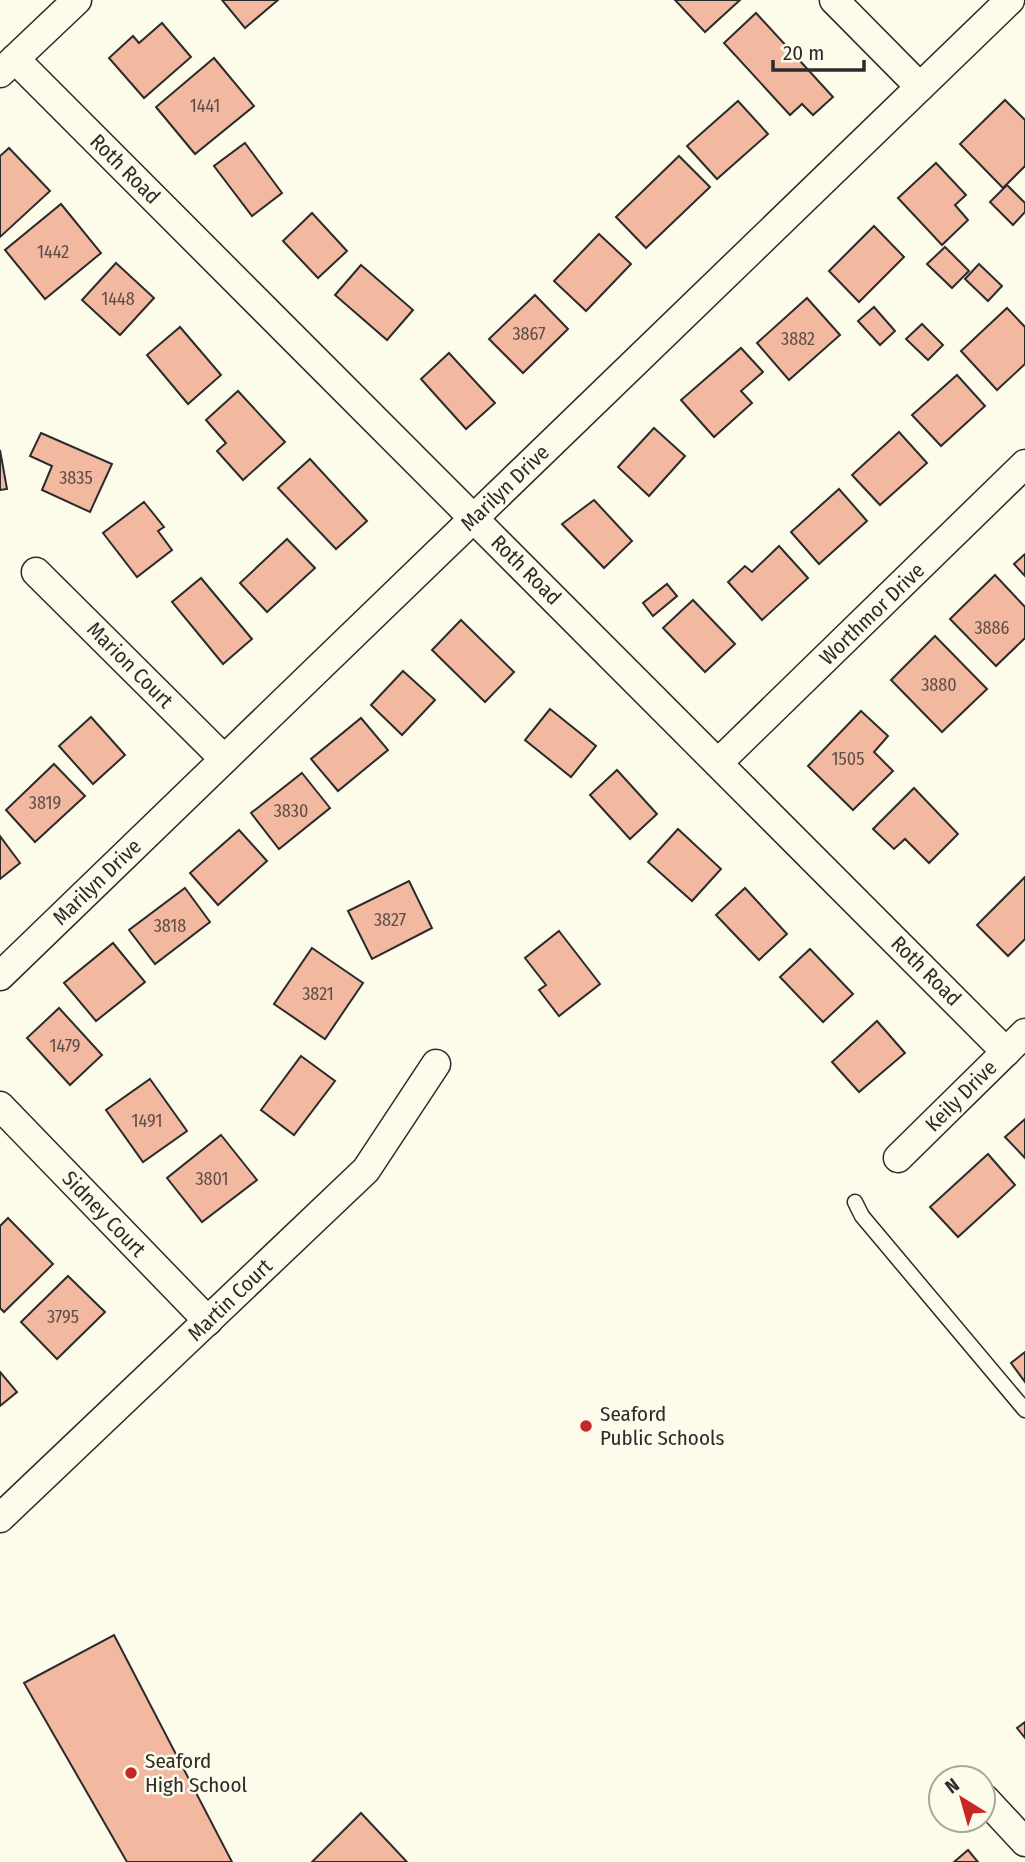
<svg xmlns="http://www.w3.org/2000/svg" width="1025" height="1862" font-family="'Fira Sans Condensed',sans-serif">
	<style>
		.building { fill: #f2b8a0; stroke: #2b2b2b; stroke-width: 2 }
		.lines { fill: none; stroke-linecap: round; stroke-linejoin: round }
		.lane-casing { stroke: #2b2b2b; stroke-width: 17 }
		.street-casing { stroke: #2b2b2b; stroke-width: 31 }
		.lane { stroke: #fdfbea; stroke-width: 14 }
		.street { stroke: #fdfbea; stroke-width: 28 }
		.poi-dot { fill: #c62828; stroke: #fdfbea; stroke-width: 2.5 }
		.labels { text-anchor: middle; stroke-width: 5; stroke-linejoin: round; paint-order: stroke }
		.number-label { font-size: 18px; fill: #5d4e48 }
		.street-label { font-size: 21px; fill: #2b2b2b; stroke: #fdfbea }
		.poi-label { font-size: 21px; fill: #2b2b2b; stroke: #fdfbea; text-anchor: start }
	</style>
	<rect width="100%" height="100%" fill="#fdfbea"/>
	<g class="building">
		<polygon points="222,0 278,0 245,28"/>
		<polygon points="675,0 740,0 705,32"/>
		<polygon points="756,13 833,97 813,115 802,104 790,115 724,43"/>
		<polygon points="162,23 191,57 144,98 109,58 133,36 139,43"/>
		<polygon points="214,58 254,106 195,154 156,107"/>
		<polygon points="1005,100 1025,120 1025,166 1003,188 960,144"/>
		<polygon points="738,101 768,134 717,179 687,146"/>
		<polygon points="245,143 282,193 252,216 214,166"/>
		<polygon points="9,148 50,191 0,237 0,156"/>
		<polygon points="679,156 710,187 646,248 616,217"/>
		<polygon points="936,163 966,195 955,205 968,220 942,245 898,198"/>
		<polygon points="1007,185 1025,203 1025,212 1013,225 990,202"/>
		<polygon points="61,204 101,253 45,299 5,250"/>
		<polygon points="312,213 347,251 318,278 283,241"/>
		<polygon points="874,226 904,257 859,302 829,271"/>
		<polygon points="599,234 631,264 586,311 554,281"/>
		<polygon points="945,247 969,271 952,288 927,264"/>
		<polygon points="116,263 154,298 120,335 82,300"/>
		<polygon points="979,264 1002,286 988,301 965,279"/>
		<polygon points="361,265 413,310 387,340 335,295"/>
		<polygon points="535,295 568,329 523,373 489,339"/>
		<polygon points="807,298 840,335 789,380 757,343"/>
		<polygon points="874,307 895,331 880,345 858,321"/>
		<polygon points="1007,308 1025,327 1025,364 997,390 961,351"/>
		<polygon points="922,324 943,345 928,360 906,339"/>
		<polygon points="180,327 221,375 188,404 147,355"/>
		<polygon points="741,348 763,372 741,391 752,403 714,437 681,400"/>
		<polygon points="449,353 495,403 466,429 421,379"/>
		<polygon points="957,375 985,406 941,446 912,415"/>
		<polygon points="238,391 285,442 243,480 217,451 226,443 206,420"/>
		<polygon points="654,428 685,456 649,496 618,467"/>
		<polygon points="899,432 927,463 880,505 852,475"/>
		<polygon points="41,433 112,464 90,512 42,490 52,466 30,456"/>
		<polygon points="0,450 7,489 0,490"/>
		<polygon points="310,459 367,521 336,549 278,488"/>
		<polygon points="839,489 867,521 819,564 791,532"/>
		<polygon points="594,500 632,541 604,568 562,524"/>
		<polygon points="144,502 164,527 158,531 172,550 137,577 103,533"/>
		<polygon points="287,539 315,568 267,612 240,583"/>
		<polygon points="779,546 808,578 762,620 728,582 745,566 752,572"/>
		<polygon points="1025,554 1025,576 1014,564"/>
		<polygon points="995,575 1025,607 1025,638 996,666 950,619"/>
		<polygon points="201,578 252,639 223,664 172,602"/>
		<polygon points="667,584 677,596 653,616 643,603"/>
		<polygon points="693,600 735,644 705,672 663,628"/>
		<polygon points="461,620 514,672 485,702 432,650"/>
		<polygon points="935,636 987,689 942,732 891,680"/>
		<polygon points="403,671 435,700 402,735 371,705"/>
		<polygon points="550,709 596,746 571,777 525,740"/>
		<polygon points="861,711 888,736 874,752 893,771 853,810 808,766"/>
		<polygon points="91,717 125,755 93,784 59,746"/>
		<polygon points="361,718 388,750 338,791 311,759"/>
		<polygon points="54,764 85,796 35,842 6,810"/>
		<polygon points="617,770 657,814 630,839 590,795"/>
		<polygon points="302,773 330,808 279,849 251,813"/>
		<polygon points="914,788 958,834 929,863 905,839 894,849 873,829"/>
		<polygon points="678,829 721,869 692,901 648,862"/>
		<polygon points="239,830 267,861 218,905 190,873"/>
		<polygon points="0,836 20,863 0,879"/>
		<polygon points="1025,877 1025,939 1008,956 977,925"/>
		<polygon points="409,881 432,928 372,959 348,911"/>
		<polygon points="185,888 210,922 155,964 129,930"/>
		<polygon points="745,888 787,934 759,960 716,915"/>
		<polygon points="559,931 600,984 559,1016 539,990 546,985 525,958"/>
		<polygon points="113,943 145,982 96,1021 64,983"/>
		<polygon points="312,948 363,983 325,1039 274,1004"/>
		<polygon points="810,949 853,994 823,1022 780,977"/>
		<polygon points="59,1008 102,1055 70,1085 27,1038"/>
		<polygon points="877,1021 905,1053 859,1092 832,1062"/>
		<polygon points="301,1056 335,1081 294,1135 261,1110"/>
		<polygon points="150,1079 187,1131 143,1162 106,1110"/>
		<polygon points="1025,1119 1025,1158 1005,1137"/>
		<polygon points="221,1135 257,1180 202,1222 167,1178"/>
		<polygon points="988,1154 1015,1185 958,1237 930,1207"/>
		<polygon points="8,1218 53,1264 4,1312 0,1308 0,1226"/>
		<polygon points="68,1276 105,1312 57,1359 21,1322"/>
		<polygon points="1025,1352 1025,1382 1011,1363"/>
		<polygon points="0,1372 17,1392 0,1406"/>
		<polygon points="114,1635 232,1862 127,1862 24,1683"/>
		<polygon points="1025,1722 1025,1738 1017,1728"/>
		<polygon points="361,1813 407,1862 312,1862"/>
		<polygon points="968,1850 978,1862 954,1862"/>
	</g>
	<g class="lines">
		<g class="lane-casing">
			<polyline id="lane" points="855,1202 862,1216 1025,1410"/>
		</g>
		<g class="street-casing">
			<g id="street">
				<polyline points="834,0 920,87"/>
				<polyline points="15,59 1006,1052"/>
				<polyline points="0,73 77,0"/>
				<polyline points="36,572 224,759"/>
				<polyline points="718,763 1025,464"/>
				<polyline points="0,976 1010,0"/>
				<polyline points="0,1106 208,1321"/>
				<polyline points="898,1158 1025,1033"/>
				<polyline points="0,1518 366,1170 436,1064"/>
				<polyline points="985,1799 1025,1842"/>
			</g>
		</g>
		<use href="#lane" class="lane"/>
		<use href="#street" class="street"/>
	</g>
	<g class="poi-dot">
		<circle cx="586" cy="1426" r="7"/>
		<circle cx="131" cy="1773" r="7"/>
	</g>
	<g class="labels">
		<g class="number-label">
			<text x="205" y="112">1441</text>
			<text x="53" y="258">1442</text>
			<text x="118" y="305">1448</text>
			<text x="529" y="340">3867</text>
			<text x="798" y="345">3882</text>
			<text x="76" y="484">3835</text>
			<text x="992" y="634">3886</text>
			<text x="939" y="691">3880</text>
			<text x="848" y="765">1505</text>
			<text x="45" y="809">3819</text>
			<text x="291" y="817">3830</text>
			<text x="390" y="926">3827</text>
			<text x="170" y="932">3818</text>
			<text x="318" y="1000">3821</text>
			<text x="65" y="1052">1479</text>
			<text x="147" y="1127">1491</text>
			<text x="212" y="1185">3801</text>
			<text x="63" y="1323">3795</text>
		</g>
		<g class="street-label">
			<text transform="translate(125 169) rotate(45)" y="7">Roth Road</text>
			<text transform="translate(505 488) rotate(-44)" y="7">Marilyn Drive</text>
			<text transform="translate(526 570) rotate(45)" y="7">Roth Road</text>
			<text transform="translate(872 614) rotate(-44)" y="7">Worthmor Drive</text>
			<text transform="translate(130 665) rotate(45)" y="7">Marion Court</text>
			<text transform="translate(97 882) rotate(-44)" y="7">Marilyn Drive</text>
			<text transform="translate(926 971) rotate(45)" y="7">Roth Road</text>
			<text transform="translate(961 1096) rotate(-45)" y="7">Keily Drive</text>
			<text transform="translate(104 1214) rotate(46)" y="7">Sidney Court</text>
			<text transform="translate(230 1300) rotate(-44)" y="7">Martin Court</text>
		</g>
		<g class="poi-label">
			<text x="600" y="1421">Seaford<tspan x="600" dy="24">Public Schools</tspan></text>
			<text x="145" y="1768">Seaford<tspan x="145" dy="24">High School</tspan></text>
		</g>
	</g>
	<g transform="translate(962 1799) rotate(323)"><circle r="33" fill="#fdfbea" stroke="#a9a89e" stroke-width="2"/>
	<path d="M0-5L12 26L0 18L-12 26Z" fill="#c62828"/>
	<text y="-10" font-size="19" font-weight="bold" text-anchor="middle" fill="#2b2b2b">N</text>
	</g>
	<path d="M773 60v10h91v-10" fill="none" stroke="#2b2b2b" stroke-width="3.5"/>
	<text x="783" y="60" font-size="21" fill="#2b2b2b" stroke="#fdfbea" stroke-width="5" paint-order="stroke">20 m</text>
</svg>
